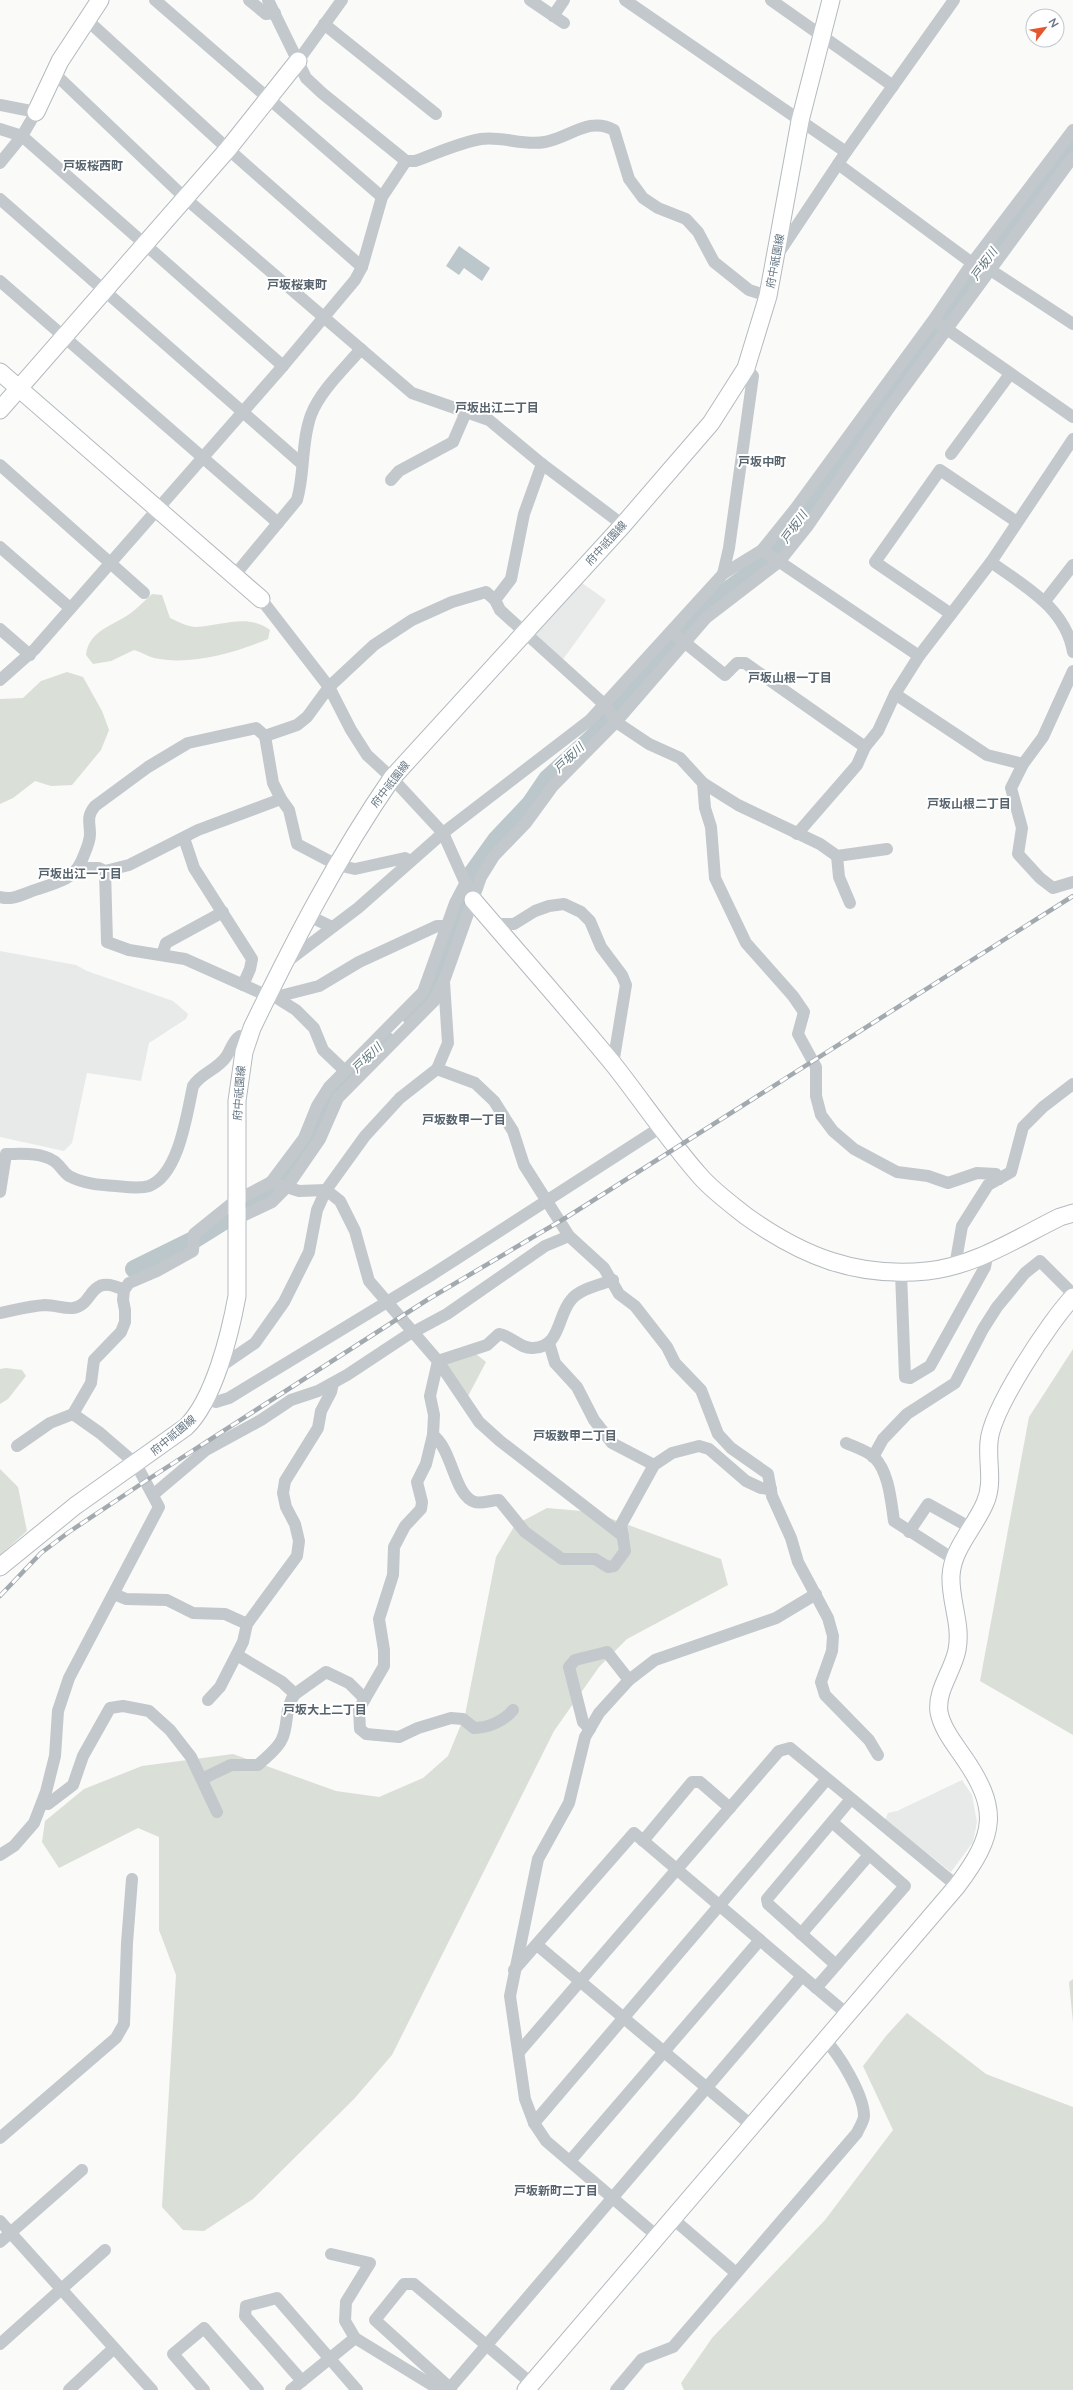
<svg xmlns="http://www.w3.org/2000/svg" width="1073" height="2390" font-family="Lato,'Noto Sans JP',sans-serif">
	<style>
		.built { fill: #e8e9e9 }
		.green { fill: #dadfd7 }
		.water { fill: #bbc7cb }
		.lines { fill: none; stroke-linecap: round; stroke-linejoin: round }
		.river { stroke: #bbc7cb; stroke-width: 18 }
		.secondary-casing { stroke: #b3babf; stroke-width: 19 }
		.street { stroke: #c3c8cc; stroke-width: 12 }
		.secondary { stroke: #fff; stroke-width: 17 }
		.rail-casing { stroke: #a2aab0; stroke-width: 4.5 }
		.rail { stroke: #fff; stroke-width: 3; stroke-dasharray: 9; stroke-linecap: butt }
		.labels { text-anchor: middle; stroke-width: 4; stroke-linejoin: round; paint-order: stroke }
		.street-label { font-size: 11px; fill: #657683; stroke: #fff }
		.neighbourhood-label { font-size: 12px; font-weight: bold; fill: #57646e; stroke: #fff }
		.water-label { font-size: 12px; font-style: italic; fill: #60757c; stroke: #fff }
	</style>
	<rect width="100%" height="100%" fill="#fafaf8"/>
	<g class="built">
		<polygon points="582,583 606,600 561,662 534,636"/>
		<polygon points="0,951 76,965 87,971 173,1001 188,1014 186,1019 149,1043 141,1081 87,1073 72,1143 64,1151 0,1137"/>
		<polygon points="962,1780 972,1795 977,1822 973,1842 951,1872 885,1820 888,1813 897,1811"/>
	</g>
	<g class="green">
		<path d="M152,594l10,1 8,23c7,3 18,9 26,9 26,-1 51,-14 74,3l-2,9c-33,14 -78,27 -114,19 -7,-2 -13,-6 -20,-8l-23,11 -18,3 -7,-9c3,-25 27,-29 45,-42 8,-6 14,-13 21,-19z"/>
		<polygon points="67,672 83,677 102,711 109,730 101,750 72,785 51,786 35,781 13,798 0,804 0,699 23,698 41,681"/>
		<polygon points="1073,1349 1073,1735 980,1681 1029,1417"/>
		<polygon points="476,1354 486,1362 467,1398 446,1367 448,1363"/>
		<polygon points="6,1368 22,1370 26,1376 8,1399 0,1404 0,1369"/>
		<polygon points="0,1469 18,1487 27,1531 0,1555"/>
		<polygon points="547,1508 593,1512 721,1559 728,1585 627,1639 599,1667 554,1731 392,2055 354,2099 253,2199 204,2231 183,2230 162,2207 176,1975 159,1930 159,1837 138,1828 59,1868 42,1842 45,1821 84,1789 142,1766 233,1754 336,1791 379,1797 423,1778 448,1756 465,1715 496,1557 515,1525"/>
		<polygon points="1073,1979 1073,2023 1069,1982"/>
		<polygon points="907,2013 986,2074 1073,2107 1073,2390 684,2390 681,2383 712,2338 825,2220 893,2130 863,2066 886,2036"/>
	</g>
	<polygon class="water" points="459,246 490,268 482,281 464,268 459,275 446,266"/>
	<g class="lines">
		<g class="river">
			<polyline points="471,875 496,840 530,804 547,779 592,738 620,708 705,606 743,579 779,547 1073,140"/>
			<path d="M411,1017c35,-35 39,-69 50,-115"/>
			<polyline points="250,1203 278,1183 298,1157 313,1134 331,1093 387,1041"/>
			<polyline points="134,1269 195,1239 227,1219"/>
		</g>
		<g class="secondary-casing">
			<g id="secondary">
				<polyline points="36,112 60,61 100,0"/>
				<polyline points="0,372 261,599"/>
				<polyline points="0,410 228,149 298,61"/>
				<path d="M473,900c47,55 95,109 141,165 29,37 55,76 86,111 13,15 31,28 46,40 56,40 110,62 181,55 48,-5 90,-33 133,-54l13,-4"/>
				<path d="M0,1567l75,-61 111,-79c28,-27 44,-93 51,-131v-195l7,-49 8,-24c41,-85 86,-172 140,-250l231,-253 88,-102 35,-55 22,-72 32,-175 31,-121"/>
				<path d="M526,2390l431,-504c39,-52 43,-77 5,-131 -9,-13 -20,-27 -23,-43 -3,-22 14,-41 18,-62 5,-26 -7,-48 -6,-74 1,-27 24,-49 34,-73 9,-20 2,-40 4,-61 2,-32 61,-121 84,-145"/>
			</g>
		</g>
		<g class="street">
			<polyline points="155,0 382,197"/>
			<polyline points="249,0 266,14 275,13"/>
			<path d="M268,0l38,78 16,15 84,68h9c20,-7 46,-19 66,-22 22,-3 42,7 64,3 24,-4 44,-26 69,-12l15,49 14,19 15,10 28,11 12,13 16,30 35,28 19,6"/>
			<polyline points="530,0 564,23"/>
			<polyline points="625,0 846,152"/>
			<polyline points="771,0 893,86"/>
			<polyline points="553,16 564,0"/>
			<polyline points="86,19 228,149 362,267"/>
			<polyline points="324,24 436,114"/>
			<polyline points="298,61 342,0"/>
			<polyline points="54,73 185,198 412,393 489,420 542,464 623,525"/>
			<polyline points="0,105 36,112 22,136 0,163"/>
			<polyline points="0,129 22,136 283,366"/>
			<polyline points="838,164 972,263"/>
			<polyline points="0,199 302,464"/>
			<polyline points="778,254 846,152 954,0"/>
			<polyline points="989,269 1073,324"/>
			<polyline points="0,281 278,523"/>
			<polyline points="941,325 1073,417"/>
			<polyline points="951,454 1010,374"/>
			<polyline points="542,464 524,514 511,579 495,600 500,610 605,705 616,722 649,744 680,758 703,783 738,805 820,844 837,856 887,849"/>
			<polyline points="0,465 144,593"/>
			<polyline points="391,480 399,471 453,442 466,412"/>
			<polyline points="0,547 70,608"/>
			<polyline points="762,550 919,656"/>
			<path d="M991,562c34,25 74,45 82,90"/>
			<polyline points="723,574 729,548 753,376 746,368"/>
			<path d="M234,576l63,-76c8,-27 4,-58 14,-85 9,-24 33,-46 50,-66"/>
			<polyline points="261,599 329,687 351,730 367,755 392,778 443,833 473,900"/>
			<polyline points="1045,601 1073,565"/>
			<polyline points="951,614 875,562 940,470 1017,522"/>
			<polyline points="0,629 30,655"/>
			<polyline points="678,637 725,675 737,663 745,663 865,747"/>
			<polyline points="1073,671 1043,737 1023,764 1011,788 1022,828 1018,854 1040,878 1053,888 1073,882"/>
			<polyline points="0,680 35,649 283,366 355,280 362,267 382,197 406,161"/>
			<polyline points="895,694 987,755 1023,764"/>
			<polyline points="265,736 273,783 281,799 289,810 297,844 337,865 355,869 405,858 411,861"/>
			<polyline points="703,783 705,808 711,827 715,878 746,943 793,996 804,1012 798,1034 816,1067 816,1096 821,1115 833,1131 854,1149 897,1172 928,1176 948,1183 977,1173 996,1174 999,1179"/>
			<polyline points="797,834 857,765 865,747 878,731 895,694 919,656 991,562 1073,439"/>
			<polyline points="184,838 194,868 252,959 250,969 243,985"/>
			<polyline points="837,856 839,877 850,903"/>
			<polyline points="79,868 99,868 105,871 129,865 198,830 281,799"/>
			<polyline points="105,871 107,942 129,950 185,959 268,996"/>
			<path d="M0,897c13,4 25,-4 38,-8 23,-8 37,-9 46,-34 3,-7 6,-14 6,-21 0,-12 -4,-17 5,-28l53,-39 40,-24 68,-15 9,8 32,-11 10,-8 22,-30 45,-42 38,-25 40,-18 34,-10 9,8"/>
			<polyline points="309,916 332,927"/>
			<polyline points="493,924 514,924 535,911 549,906 564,904 581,912 590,921 601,947 622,975 626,985 613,1064"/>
			<polyline points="162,955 166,943 223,912"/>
			<polyline points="288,961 358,908 443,833 590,720 723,574 762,550 795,509 934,319 972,263 1073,130"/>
			<polyline points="272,995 296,1010 314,1028 323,1050 345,1071"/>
			<polyline points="276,997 319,986 359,962 437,926 447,926"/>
			<polyline points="437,1069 475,1083 494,1101 513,1131 524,1165 569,1236 604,1268 619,1294 635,1306 667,1347 675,1363 701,1390 718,1434 731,1448 768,1474 772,1496 791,1538 798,1562 828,1618 833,1636 832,1651 821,1682 825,1695 869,1740 878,1755"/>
			<polyline points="271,1182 304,1138 317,1106 329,1087 423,992 455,903 466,882"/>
			<path d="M0,1192l6,-38c16,0 34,-2 48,7 6,4 9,11 15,15 15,8 31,9 47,10 11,1 23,3 33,0 30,-11 38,-73 44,-100 8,-13 24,-16 33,-29 5,-7 6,-16 14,-21l8,3"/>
			<polyline points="236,1219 272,1202 287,1187 320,1139 338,1098 434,1001 444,981 481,877 494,856 526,823 553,786 616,722 706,618 779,562 807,527 887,411 1073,157"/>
			<polyline points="955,1266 962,1226 988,1185 1011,1172 1023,1127 1043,1107 1073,1084"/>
			<polyline points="901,1273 905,1377 910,1378 930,1366 985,1267 988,1252"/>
			<path d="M0,1313c15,-3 30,-7 45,-8 10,0 19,4 28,3 22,-3 15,-36 51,-18"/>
			<polyline points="549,1343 555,1363 577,1387 594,1420 612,1443 654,1465"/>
			<path d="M438,1361l-8,35 4,19 -1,20 -7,29 -9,18 5,20 -1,7 -16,17 -11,21 -1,28 -14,44 5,31v16l-25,43 1,20 6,5 33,3 19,-9 33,-10 12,1 11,9c14,0 30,-7 39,-18"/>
			<path d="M438,1361l49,-16 12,-11c13,2 21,15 34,14 28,-1 24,-32 38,-48 8,-11 29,-15 42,-20"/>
			<polyline points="217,1369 255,1343 284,1302 309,1252 317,1210 326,1190 365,1136 400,1098 437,1069 448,1043 444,982"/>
			<polyline points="206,1399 216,1402 229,1398 433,1274 661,1127"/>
			<path d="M433,1435c20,15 21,61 42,67 6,2 17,-2 24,-2l26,32 37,27h33l13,8 6,-1 11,-15 -4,-26 33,-60 18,-12 27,-7 10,3 37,32 15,7 10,1"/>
			<path d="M846,1443c9,4 21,8 28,14 15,15 17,44 20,64l61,39"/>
			<polyline points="17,1446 50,1423 73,1414 91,1383 94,1360 121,1332 125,1322 125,1310 123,1300 124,1290 129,1283 157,1271 193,1251 194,1234 235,1201 271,1182 299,1191 326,1190 340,1201 355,1231 369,1281 438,1361 479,1422 500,1441 623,1536"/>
			<polyline points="873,1457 883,1439 907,1414 955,1383 983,1329 997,1307 1025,1273 1040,1261 1073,1294"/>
			<polyline points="154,1494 206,1450 261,1420 291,1400 318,1391 347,1375 406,1336 447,1314 545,1246 569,1236"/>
			<polyline points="909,1532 928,1504 971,1528"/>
			<polyline points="114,1594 126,1599 167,1600 193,1613 225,1614 247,1624"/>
			<polyline points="237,1655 282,1682 295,1694 326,1672 349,1683 365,1699"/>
			<polyline points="208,1700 220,1687 243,1642 247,1624 297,1556 299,1541 295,1524 286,1507 283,1493 285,1481 318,1428 321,1411 331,1392 333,1383"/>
			<polyline points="590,1729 583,1722 569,1667 575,1660 607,1652 629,1680"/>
			<path d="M202,1779l29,-14h27c7,-7 20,-16 24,-26 7,-15 2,-31 13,-45"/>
			<polyline points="42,1803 48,1804 73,1785 83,1756 110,1708 123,1706 149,1711 170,1730 191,1757 217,1812"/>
			<polyline points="643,1841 692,1782 700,1782 730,1808"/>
			<polyline points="0,1855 14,1846 34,1823 46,1792 55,1756 58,1711 69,1678 159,1507 136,1464 100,1433 73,1414"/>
			<polyline points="801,1934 869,1855"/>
			<polyline points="537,1945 751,2125"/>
			<polyline points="836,1965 768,1904 767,1899 851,1799"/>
			<polyline points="514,1970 634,1833 847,2014"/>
			<polyline points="816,1988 905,1886 832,1822"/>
			<polyline points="519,2052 779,1751 790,1748 957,1886"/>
			<polyline points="534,2123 827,1779"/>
			<polyline points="0,2138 116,2038 124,2024 127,1943 132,1879"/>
			<polyline points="570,2161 760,1940"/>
			<polyline points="672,2218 736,2273"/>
			<polyline points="0,2221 152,2390"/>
			<polyline points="657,2236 546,2141 534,2123 525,2099 510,1996 538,1859 569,1803 585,1737 599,1713 629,1680 655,1660 776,1618 816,1594"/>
			<polyline points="0,2242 82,2170"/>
			<polyline points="331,2254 370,2263 346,2302 345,2321 355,2338 432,2385 450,2388 375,2320 404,2284 414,2284 531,2383"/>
			<polyline points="0,2344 105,2250"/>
			<polyline points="302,2381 245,2316 246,2306 277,2298 357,2390"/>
			<polyline points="69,2390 114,2348"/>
			<polyline points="204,2390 173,2354 204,2328 258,2390"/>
			<polyline points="291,2390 355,2338"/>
			<polyline points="451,2390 450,2388 802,1976"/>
			<path d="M616,2390l26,-31 31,-12 184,-214c2,-5 7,-12 7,-17 0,-21 -25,-62 -39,-76"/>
		</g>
		<use href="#secondary" class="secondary"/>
		<g class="rail-casing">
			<polyline id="rail" points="0,1596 41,1553 69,1532 144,1482 427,1300 567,1217 1073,896"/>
		</g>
		<use href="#rail" class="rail"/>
	</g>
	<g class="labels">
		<g class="street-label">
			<text transform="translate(775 261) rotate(-79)" y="4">府中祇園線</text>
			<text transform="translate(606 543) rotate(-48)" y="4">府中祇園線</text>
			<text transform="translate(390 784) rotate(-52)" y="4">府中祇園線</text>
			<text transform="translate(239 1093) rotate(-86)" y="4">府中祇園線</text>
			<text transform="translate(173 1435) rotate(-40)" y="4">府中祇園線</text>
		</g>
		<g class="neighbourhood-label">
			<text x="93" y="170">戸坂桜西町</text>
			<text x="297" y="289">戸坂桜東町</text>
			<text x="497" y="412">戸坂出江二丁目</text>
			<text x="762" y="466">戸坂中町</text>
			<text x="790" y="682">戸坂山根一丁目</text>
			<text x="969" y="808">戸坂山根二丁目</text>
			<text x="80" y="878">戸坂出江一丁目</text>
			<text x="464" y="1124">戸坂数甲一丁目</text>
			<text x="575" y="1440">戸坂数甲二丁目</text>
			<text x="325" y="1714">戸坂大上二丁目</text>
			<text x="556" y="2195">戸坂新町二丁目</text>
		</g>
		<g class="water-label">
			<text transform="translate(984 264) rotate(-54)" y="4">戸坂川</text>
			<text transform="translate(794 527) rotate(-54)" y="4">戸坂川</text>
			<text transform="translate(569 758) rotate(-44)" y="4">戸坂川</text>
			<text transform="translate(367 1058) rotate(-44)" y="4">戸坂川</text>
		</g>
	</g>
	<g transform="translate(1045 28) rotate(59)"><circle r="19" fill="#ffffff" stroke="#c1c8cd"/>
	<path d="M0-3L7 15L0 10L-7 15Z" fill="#e4572e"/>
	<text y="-6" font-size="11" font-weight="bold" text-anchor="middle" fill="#657683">N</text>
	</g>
</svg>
